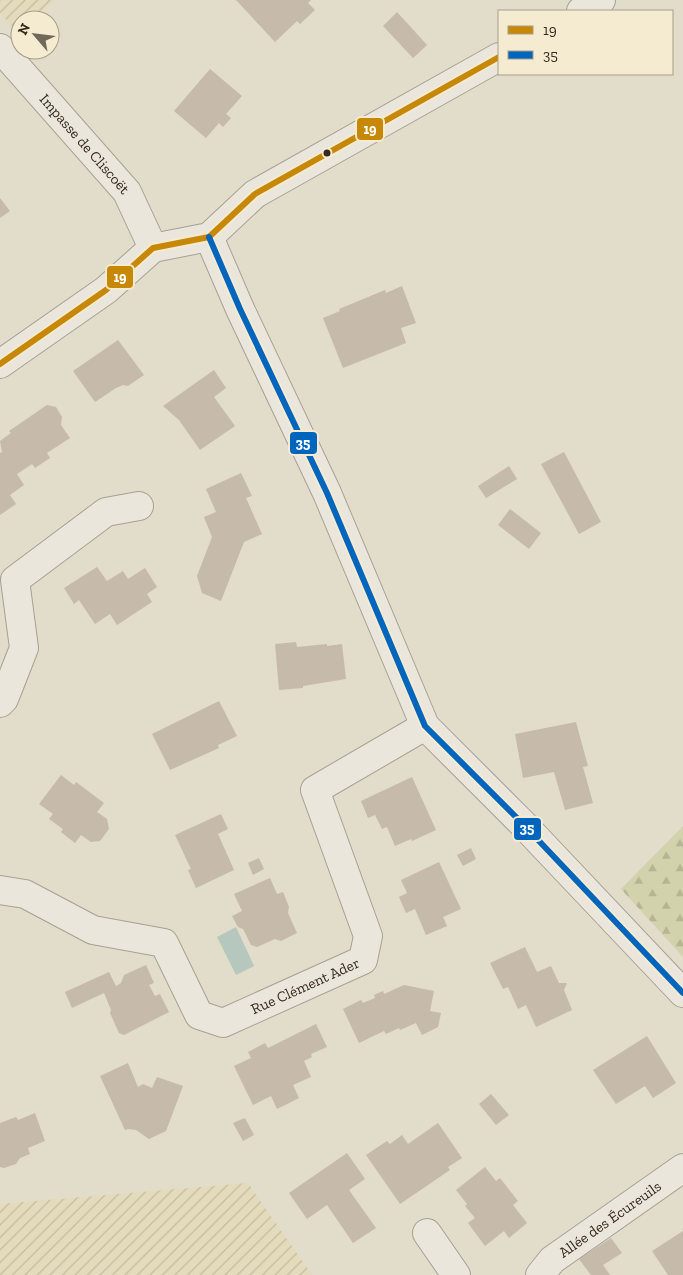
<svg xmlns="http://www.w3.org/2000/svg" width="683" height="1275" font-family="'Zilla Slab',serif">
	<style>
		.farmland { fill: url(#farmland-furrows) }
		.forest { fill: url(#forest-firs) }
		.water { fill: #b6c8bd }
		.building { fill: #c6baab }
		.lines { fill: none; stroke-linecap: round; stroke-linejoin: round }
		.minor-casing { stroke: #a7a194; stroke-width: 30 }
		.minor { stroke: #eae6dc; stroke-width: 28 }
		.bus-1-casing { stroke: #f5ebd0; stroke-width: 10 }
		.bus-2-casing { stroke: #f5ebd0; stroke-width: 10 }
		.bus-1 { stroke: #c78707; stroke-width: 6 }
		.bus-2 { stroke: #0065bd; stroke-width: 6 }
		.bus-dot { fill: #36291d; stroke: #f5ebd0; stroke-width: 2 }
		.labels { text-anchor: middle; stroke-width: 4; stroke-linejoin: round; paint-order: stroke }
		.street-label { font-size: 15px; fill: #36291d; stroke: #f5ebd0 }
		.line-badge { stroke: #f5ebd0; stroke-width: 2 }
		.badge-label { font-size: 14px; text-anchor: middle; font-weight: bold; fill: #fff }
	</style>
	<defs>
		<pattern id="farmland-furrows" width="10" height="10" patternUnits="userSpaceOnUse" patternTransform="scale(1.25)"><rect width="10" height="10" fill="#e3dbbb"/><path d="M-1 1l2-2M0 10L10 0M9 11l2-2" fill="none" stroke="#c3bca0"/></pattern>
		<pattern id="forest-firs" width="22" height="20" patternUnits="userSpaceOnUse" patternTransform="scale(1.25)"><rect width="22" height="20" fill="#d2d3ac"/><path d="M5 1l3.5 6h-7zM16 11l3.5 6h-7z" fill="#b5b594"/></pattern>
	</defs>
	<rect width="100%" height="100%" fill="#e2dcca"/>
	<g class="farmland">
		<polygon points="0,0 55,0 32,20 20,20 20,31 18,33 0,13"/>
		<polygon points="248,1183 312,1275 0,1275 0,1204"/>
	</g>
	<polygon class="forest" points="683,826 683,957 621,889"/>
	<polygon class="water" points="236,927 254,966 236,975 217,937"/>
	<g class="building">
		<polygon points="236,0 311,0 308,3 315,10 300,24 297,21 275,42"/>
		<polygon points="397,12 427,45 413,58 383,26"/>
		<polygon points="210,69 242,96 226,114 231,118 223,127 219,123 206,138 174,111"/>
		<polygon points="0,198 10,211 0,218"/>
		<polygon points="402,286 416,323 401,328 406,343 343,368 323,318 340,311 339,309 385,290 386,293"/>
		<polygon points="118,340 144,375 128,386 123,385 116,388 95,402 73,371"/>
		<polygon points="214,370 226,388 214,397 235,426 200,450 179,420 163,406"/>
		<polygon points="47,405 56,407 62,417 61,425 70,438 47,453 50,458 35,468 32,464 17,474 24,485 10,495 16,504 0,515 0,453 2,452 0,441 11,433 9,431"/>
		<polygon points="564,452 601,522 579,534 541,464"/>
		<polygon points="509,466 517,479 486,498 478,486"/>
		<polygon points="241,473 252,496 246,498 262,534 244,542 221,601 202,593 197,576 212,537 204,517 216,512 206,489"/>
		<polygon points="510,509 541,533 529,549 498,525"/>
		<polygon points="97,567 107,581 123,571 128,579 145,568 157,587 147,594 152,602 117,625 110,614 95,624 79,600 74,604 64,588"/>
		<polygon points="296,642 297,647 327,644 327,646 342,644 346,679 303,686 303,688 279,690 275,644"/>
		<polygon points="219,701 237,736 218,745 219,748 170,770 152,734"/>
		<polygon points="576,722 588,766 583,767 593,803 565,810 554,772 523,778 515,734"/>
		<polygon points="61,775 74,785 76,782 104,803 97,812 107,819 109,829 100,841 91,842 81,835 75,843 61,832 63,829 49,819 53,814 39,804"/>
		<polygon points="412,777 436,830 412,841 411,839 395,846 387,827 382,829 375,815 368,818 361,801"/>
		<polygon points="221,814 228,829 218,834 234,870 196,888 188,870 191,869 175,835"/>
		<polygon points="471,848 476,859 463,866 457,855"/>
		<polygon points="259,858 264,869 253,875 248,863"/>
		<polygon points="439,862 461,909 443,917 447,926 426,935 415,909 406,913 399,897 407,893 401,880"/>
		<polygon points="270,878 277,894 283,892 289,907 288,913 297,933 281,941 275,939 257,947 251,945 243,929 238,927 232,916 242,911 234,894"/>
		<polygon points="525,947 537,972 551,966 559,983 567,983 564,990 572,1010 536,1027 526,1005 518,1009 508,987 503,989 490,963"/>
		<polygon points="146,965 154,983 149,985 155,996 160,994 169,1012 124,1035 119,1033 110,1013 111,1010 104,993 72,1008 65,992 109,972 116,986 121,983 124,975"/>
		<polygon points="404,985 434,991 430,1011 441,1013 438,1027 422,1035 416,1023 400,1030 399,1028 386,1034 384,1031 359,1043 343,1009 361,1000 363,1003 375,998 374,995 383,991 384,994"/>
		<polygon points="316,1024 327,1047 311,1054 312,1057 304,1061 311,1077 293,1085 299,1098 277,1109 271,1096 253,1105 234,1066 251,1058 248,1052 265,1043 268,1048"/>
		<polygon points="647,1036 676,1083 653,1098 645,1086 616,1104 593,1070"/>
		<polygon points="128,1063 138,1087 143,1084 152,1088 157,1077 183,1086 166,1131 149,1139 136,1130 128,1129 125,1130 100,1076"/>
		<polygon points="491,1094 509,1115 496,1125 479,1104"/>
		<polygon points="35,1113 45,1141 28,1148 30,1154 20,1158 16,1164 4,1168 0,1167 0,1123 16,1117 18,1120"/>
		<polygon points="245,1118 254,1135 243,1141 233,1123"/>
		<polygon points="438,1123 462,1158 448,1167 450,1170 400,1204 366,1155 387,1141 390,1144 402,1135 408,1144"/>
		<polygon points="347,1153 365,1179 349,1190 376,1228 353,1243 327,1205 307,1219 289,1193"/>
		<polygon points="485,1167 496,1181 500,1178 518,1201 513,1205 527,1223 509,1238 504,1231 485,1246 468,1223 475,1218 465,1206 467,1204 456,1190"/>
		<polygon points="683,1231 683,1275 668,1275 652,1251"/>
		<polygon points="611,1238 622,1253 603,1265 610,1275 591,1275 579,1259"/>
	</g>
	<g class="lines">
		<g class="minor-casing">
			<g id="minor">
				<polyline points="581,11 601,0"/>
				<path id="s1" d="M0,48l127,144 26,56"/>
				<polyline points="209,237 240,309 327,493 425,726 522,823 683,993"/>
				<polyline points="0,364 106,290 153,248 209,237 255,194 499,57"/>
				<polyline points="0,703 4,699 24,648 15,580 106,512 139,506"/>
				<path id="s2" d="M0,890l25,4 68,36 71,13 35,72 24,8 140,-63 5,-24 -53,-146 110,-64"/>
				<polyline points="427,1233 456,1275"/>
				<path id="s3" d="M540,1275l12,-15 131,-92"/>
			</g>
		</g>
		<use href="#minor" class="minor"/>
		<g class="bus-1-casing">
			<polyline id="bus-1" points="0,364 106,290 153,248 209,237 255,194 499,57"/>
		</g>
		<g class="bus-2-casing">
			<polyline id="bus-2" points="209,237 240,309 327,493 425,726 522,823 683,993"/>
		</g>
		<use href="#bus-1" class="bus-1"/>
		<use href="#bus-2" class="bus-2"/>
	</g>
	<circle class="bus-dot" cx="327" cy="153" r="4.5"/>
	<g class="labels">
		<g class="street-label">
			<text dy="5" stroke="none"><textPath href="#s1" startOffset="128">Impasse de Cliscoët</textPath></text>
			<text dy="5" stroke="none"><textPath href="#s2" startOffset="370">Rue Clément Ader</textPath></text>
			<text dy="5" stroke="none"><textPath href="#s3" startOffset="90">Allée des Écureuils</textPath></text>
		</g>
	</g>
	<g class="line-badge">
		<rect x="356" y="117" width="28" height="24" rx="5" fill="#c78707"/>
		<rect x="106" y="265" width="28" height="24" rx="5" fill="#c78707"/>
		<rect x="289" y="431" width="29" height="24" rx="5" fill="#0065bd"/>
		<rect x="513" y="817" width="29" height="24" rx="5" fill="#0065bd"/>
	</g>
	<g class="badge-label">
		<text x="370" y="134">19</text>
		<text x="120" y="282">19</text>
		<text x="303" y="448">35</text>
		<text x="527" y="833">35</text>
	</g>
	<rect x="498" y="10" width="175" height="65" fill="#f5ebd0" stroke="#a99d88"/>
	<rect x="508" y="26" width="25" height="8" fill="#c78707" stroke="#a99d88"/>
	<text x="543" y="35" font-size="15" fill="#36291d">19</text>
	<rect x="508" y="51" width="25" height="8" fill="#0065bd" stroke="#a99d88"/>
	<text x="543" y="60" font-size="15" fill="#36291d">35</text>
	<g transform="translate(35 35) rotate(298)"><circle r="24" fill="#f5ebd0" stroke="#a99d88"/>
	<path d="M0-4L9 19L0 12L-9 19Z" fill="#72685a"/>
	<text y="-8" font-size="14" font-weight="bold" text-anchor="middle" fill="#36291d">N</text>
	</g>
</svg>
